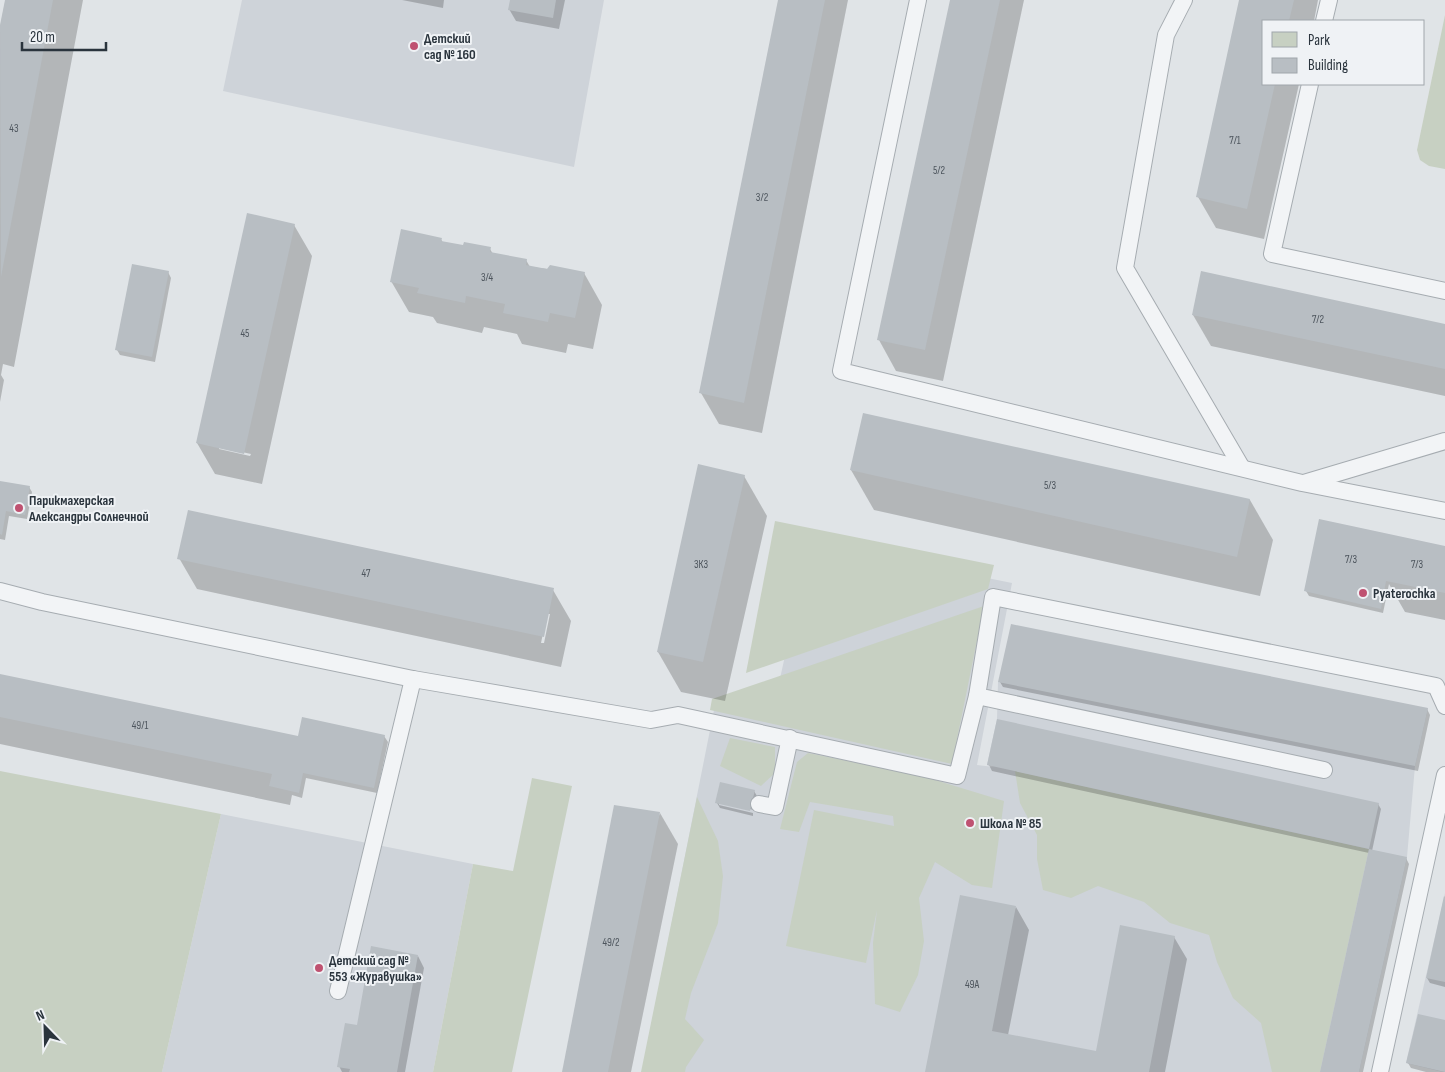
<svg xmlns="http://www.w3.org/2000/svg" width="1445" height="1072" font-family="'Sofia Sans Condensed',sans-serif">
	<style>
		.built { fill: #ced3d9 }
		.green { fill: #c7d0c2 }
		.shadow { fill: #0003; fill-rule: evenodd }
		.building { fill: #b8bec3 }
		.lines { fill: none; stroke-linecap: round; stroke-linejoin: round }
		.lane-casing { stroke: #a6acb1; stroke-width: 18 }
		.lane { stroke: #f2f4f6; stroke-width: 16 }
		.poi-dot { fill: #bf5271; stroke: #eff2f5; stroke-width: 2 }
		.labels { text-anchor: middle; stroke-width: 4; stroke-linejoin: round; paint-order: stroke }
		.number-label { font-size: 11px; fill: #4e565e }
		.poi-label { font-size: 14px; font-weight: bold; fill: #2a343d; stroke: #eff2f5; text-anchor: start }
	</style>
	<rect width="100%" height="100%" fill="#e0e4e7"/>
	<g class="built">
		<polygon points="242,0 604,0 574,167 223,91"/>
		<polygon points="810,542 1012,583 977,765 994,767 987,765 997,719 998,682 1428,708 1415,766 1407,857 1359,1072 642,1072 715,705 772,715"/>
		<polygon points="221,814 473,864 433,1072 162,1072"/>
		<polygon points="1445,893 1445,1072 1443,1072 1406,1063"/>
	</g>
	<g class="green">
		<polygon points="1445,15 1445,169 1429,166 1420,160 1417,150"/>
		<polygon points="775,521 994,565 988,589 746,673"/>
		<polygon points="984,606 952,764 710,710 712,699"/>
		<polygon points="730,738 775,747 775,773 761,786 720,766"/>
		<polygon points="808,753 922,776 1004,801 992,888 972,885 935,862 919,898 924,941 918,975 900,1012 875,1004 873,943 877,910 866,963 786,946 814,810 894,826 893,816 810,802 799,832 780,829 797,762"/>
		<polygon points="0,771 221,814 162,1072 0,1072"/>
		<polygon points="1015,771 1369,849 1320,1072 1272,1072 1261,1023 1233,998 1217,962 1209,935 1170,923 1144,902 1098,886 1071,898 1043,890 1037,859 1037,835 1020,803"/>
		<polygon points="532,778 572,786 512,1072 433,1072 473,864 513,871"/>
		<polygon points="697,797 718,841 723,876 718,923 691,993 685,1019 704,1040 686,1067 685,1072 641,1072"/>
	</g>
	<g class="shadow">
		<polygon points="6,0 83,0 14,367 3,364 1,375 4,380 0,402 0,32"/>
		<polygon points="402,0 444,0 443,8"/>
		<polygon points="511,0 565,0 559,29 516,21 509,9"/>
		<polygon points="779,0 848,0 762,433 719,424 701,393"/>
		<polygon points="951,0 1024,0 943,381 896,371 879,340"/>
		<polygon points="1240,0 1318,0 1314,21 1264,21 1264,84 1299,84 1264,239 1216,228 1198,197"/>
		<path d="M294,225l18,31 -50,228 -47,-10 -18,-31zM219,447l32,7 -1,2 -31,-7z"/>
		<polygon points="441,239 443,243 490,249 493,254 526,260 530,267 584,273 602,305 593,349 568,344 566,353 522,344 517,334 484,327 482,333 437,323 433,317 409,312 391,281"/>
		<polygon points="168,272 171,278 155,362 120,355 117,350"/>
		<polygon points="1193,315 1445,325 1445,396 1211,346"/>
		<polygon points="851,470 1250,500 1273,540 1260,596 874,510"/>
		<polygon points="744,476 767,516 725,701 681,692 658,652"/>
		<polygon points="0,482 29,487 32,492 27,519 9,516 5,540 0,539"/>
		<polygon points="1445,547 1445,620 1405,612 1389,584 1383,613 1309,596 1306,591"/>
		<path d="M179,558l374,32 18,31 -10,46 -364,-78zM547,614h3l-6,29h-3z"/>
		<polygon points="0,675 299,738 384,736 388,742 377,793 306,778 302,798 292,795 290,805 0,744"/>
		<polygon points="1000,682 1427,709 1430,715 1418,771 1003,687"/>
		<polygon points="989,765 1378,804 1381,809 1372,851 1406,858 1409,864 1363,1072 1321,1072 1369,853 992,771"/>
		<polygon points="754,791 757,796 754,810 719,802 719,805 753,813 753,816 720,808 717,803"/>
		<polygon points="660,813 678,844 631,1072 563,1072"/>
		<polygon points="1445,899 1445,987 1430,983 1427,978"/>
		<polygon points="1016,907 1029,930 1008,1035 1097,1053 1174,937 1187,959 1165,1072 927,1072"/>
		<polygon points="418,956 424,968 405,1072 342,1072 339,1066 358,1026"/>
		<polygon points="1445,1021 1445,1072 1426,1072 1411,1068 1408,1063"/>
	</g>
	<g class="building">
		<polygon points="5,0 53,0 1,277 0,25"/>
		<polygon points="510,0 556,0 553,18 508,10"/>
		<polygon points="778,0 825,0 744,403 699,393"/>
		<polygon points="950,0 1000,0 925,350 877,340"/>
		<polygon points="1239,0 1294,0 1289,21 1264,21 1264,84 1275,84 1247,209 1196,197"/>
		<polygon points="247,213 295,224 244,454 196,443"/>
		<polygon points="401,229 442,238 441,241 463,245 464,242 491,247 490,252 527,259 526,265 547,269 550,265 585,272 575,318 550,313 548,322 503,313 505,304 466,296 465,303 417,293 419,288 390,282"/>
		<polygon points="132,264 169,271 152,357 115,350"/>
		<polygon points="1201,271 1445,324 1445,369 1192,315"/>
		<polygon points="863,413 1250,499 1237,557 850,470"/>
		<polygon points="698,464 745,475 703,662 657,652"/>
		<polygon points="0,481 30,486 25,515 6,511 2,535 0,534"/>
		<polygon points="188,510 554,588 544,637 177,559"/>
		<polygon points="1319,519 1445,546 1445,593 1386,581 1381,609 1304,591"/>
		<polygon points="1011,624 1428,708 1415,766 998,682"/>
		<polygon points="0,674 298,736 302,717 385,735 374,788 303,773 299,793 269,786 272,774 0,717"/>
		<polygon points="997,719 1379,803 1369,849 987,765"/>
		<polygon points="720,782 755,790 750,811 715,803"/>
		<polygon points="614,805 660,812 608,1072 562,1072"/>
		<polygon points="1369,849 1407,857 1359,1072 1320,1072"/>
		<polygon points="960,895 1016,906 992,1031 1096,1051 1120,925 1175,936 1149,1072 925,1072"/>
		<polygon points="1444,896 1445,897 1445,982 1426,978"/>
		<polygon points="371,946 418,955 397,1072 349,1072 350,1069 337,1067 345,1023 357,1025"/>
		<polygon points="1418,1014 1445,1020 1445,1072 1406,1063"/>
	</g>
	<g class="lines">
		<g class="lane-casing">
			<g id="lane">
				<polyline points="918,0 841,371 1302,483 1445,511"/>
				<polyline points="1184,0 1166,35 1125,268 1242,468"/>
				<polyline points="1324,21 1329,0"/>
				<polyline points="1310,84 1272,254 1445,291"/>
				<polyline points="1304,483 1445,441"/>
				<polyline points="0,591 42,602 413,679 651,720 678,715 957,776 977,696"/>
				<polyline points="1324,770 977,696 993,597 1436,686 1445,706"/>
				<polyline points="759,804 775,807 790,738"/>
				<polyline points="338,991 413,679"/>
				<polyline points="1380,1072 1445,775"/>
			</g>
		</g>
		<use href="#lane" class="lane"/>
	</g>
	<g class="poi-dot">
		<circle cx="414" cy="46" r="5"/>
		<circle cx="19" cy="508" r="5"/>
		<circle cx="1363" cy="593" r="5"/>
		<circle cx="970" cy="823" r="5"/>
		<circle cx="319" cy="968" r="5"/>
	</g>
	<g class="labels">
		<g class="number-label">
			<text x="14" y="132">43</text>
			<text x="1235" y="144">7/1</text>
			<text x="939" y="174">5/2</text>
			<text x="762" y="201">3/2</text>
			<text x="487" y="281">3/4</text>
			<text x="1318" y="323">7/2</text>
			<text x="245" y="337">45</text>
			<text x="1050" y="489">5/3</text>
			<text x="1351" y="563">7/3</text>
			<text x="701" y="568">3К3</text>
			<text x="1417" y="568">7/3</text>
			<text x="366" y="577">47</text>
			<text x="140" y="729">49/1</text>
			<text x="611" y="946">49/2</text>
			<text x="972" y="988">49А</text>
		</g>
		<g class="poi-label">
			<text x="424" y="43">Детский<tspan x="424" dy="16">сад № 160</tspan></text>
			<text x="29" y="505">Парикмахерская<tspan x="29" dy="16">Александры Солнечной</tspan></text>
			<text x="1373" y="598">Pyaterochka</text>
			<text x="980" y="828">Школа № 85</text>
			<text x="329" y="965">Детский сад №<tspan x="329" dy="16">553 «Журавушка»</tspan></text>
		</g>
	</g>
	<rect x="1262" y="20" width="162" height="65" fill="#eff2f5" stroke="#a0a6ab"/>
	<rect x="1272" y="32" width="25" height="15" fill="#c7d0c2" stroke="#a0a6ab"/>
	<text x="1308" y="45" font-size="15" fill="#2a343d">Park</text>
	<rect x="1272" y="58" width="25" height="15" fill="#b8bec3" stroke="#a0a6ab"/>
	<text x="1308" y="70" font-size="15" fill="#2a343d">Building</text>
	<g transform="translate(45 1027) rotate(337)" stroke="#eff2f5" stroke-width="4" paint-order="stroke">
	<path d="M0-4L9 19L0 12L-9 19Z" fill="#2a343d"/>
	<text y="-8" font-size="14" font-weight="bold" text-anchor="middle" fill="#2a343d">N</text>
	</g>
	<path d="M22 42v8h84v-8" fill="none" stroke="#2a343d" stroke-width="2.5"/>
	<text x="30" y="42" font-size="15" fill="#2a343d" stroke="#eff2f5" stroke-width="4" paint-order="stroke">20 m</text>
</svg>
